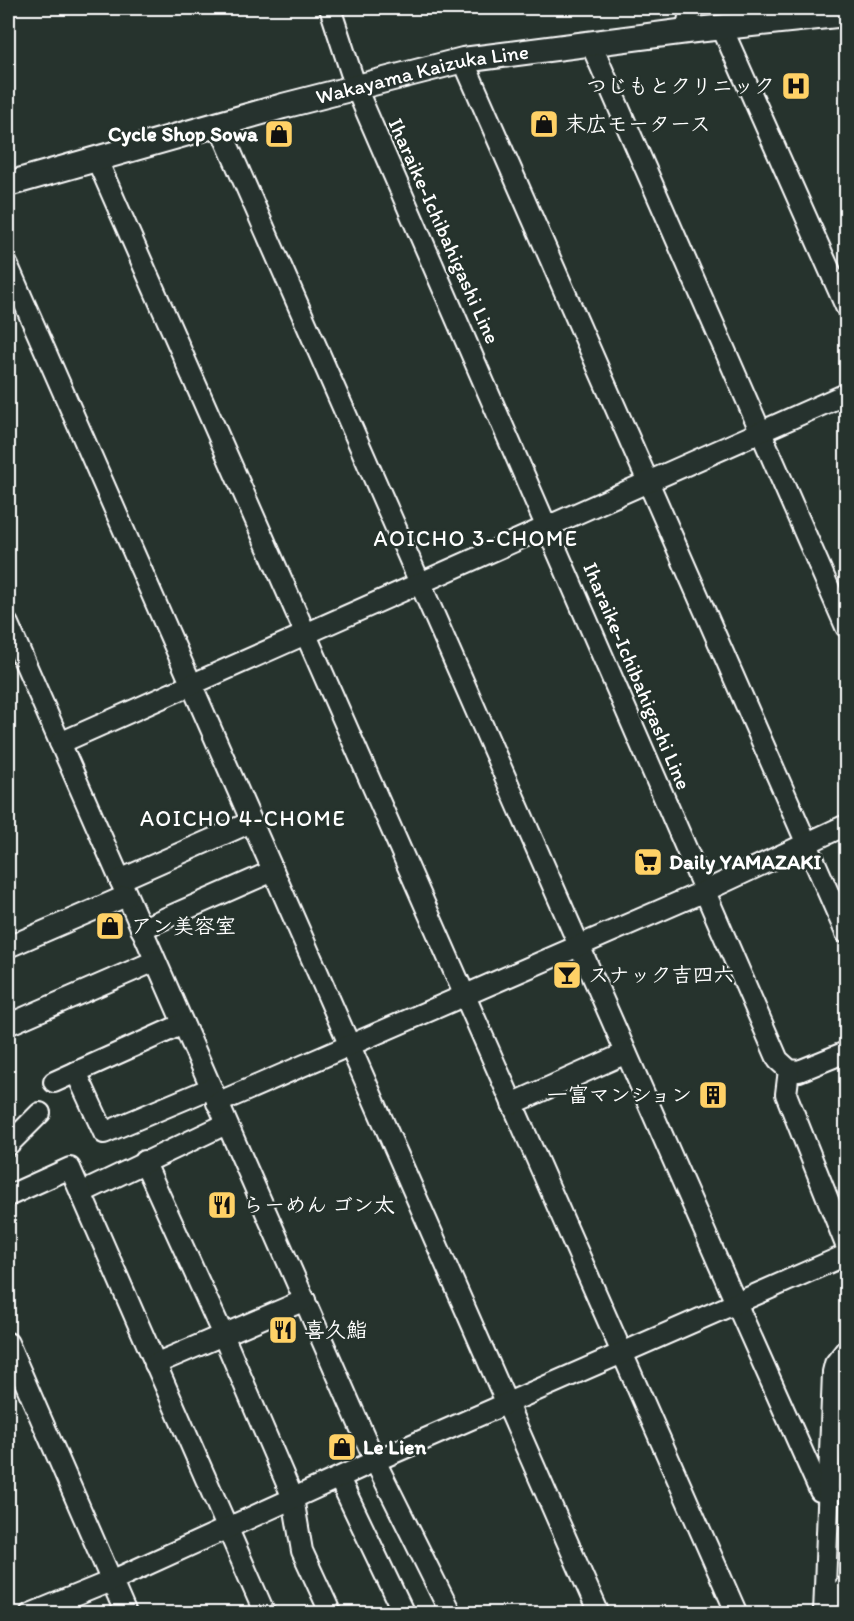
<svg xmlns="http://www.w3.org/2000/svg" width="854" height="1621" font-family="Itim,'Klee One',sans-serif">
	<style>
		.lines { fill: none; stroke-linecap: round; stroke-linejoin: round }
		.minor-casing { stroke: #fff; stroke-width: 24 }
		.major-casing { stroke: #fff; stroke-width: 28 }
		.minor { stroke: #26332d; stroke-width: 20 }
		.major { stroke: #26332d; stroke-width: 24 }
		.labels { text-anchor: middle; stroke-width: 5; stroke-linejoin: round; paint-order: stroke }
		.street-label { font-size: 21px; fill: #fff; stroke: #26332d }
		.poi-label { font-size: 21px; font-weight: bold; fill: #fff; stroke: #26332d; text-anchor: start }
		.neighbourhood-label { font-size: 22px; letter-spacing: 1.5px; fill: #fff; stroke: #26332d }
	</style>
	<rect width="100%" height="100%" fill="#26332d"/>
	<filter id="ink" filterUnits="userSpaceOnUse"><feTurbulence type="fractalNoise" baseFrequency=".0167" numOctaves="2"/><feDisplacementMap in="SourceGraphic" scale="12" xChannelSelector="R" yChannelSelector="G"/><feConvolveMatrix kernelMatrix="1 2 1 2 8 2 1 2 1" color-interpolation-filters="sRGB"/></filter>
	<g filter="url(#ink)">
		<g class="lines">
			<g class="minor-casing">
				<g id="minor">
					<polyline points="330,8 356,88 778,1060 789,1070 799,1071 846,1052"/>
					<polyline points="722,28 846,307"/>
					<polyline points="687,31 690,8"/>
					<polyline points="591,44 846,627"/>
					<polyline points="463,60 846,933"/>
					<polyline points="219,125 736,1303 820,1491 829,1492"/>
					<polyline points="97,160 737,1614"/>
					<polyline points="8,266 599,1614"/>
					<polyline points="8,624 375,1461 451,1614"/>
					<polyline points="60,743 846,394"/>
					<polyline points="120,880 251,822"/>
					<polyline points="141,929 273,871"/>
					<polyline points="8,947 126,896"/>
					<polyline points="12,1023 155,961"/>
					<polyline points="789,1070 786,1094 846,1245"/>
					<polyline points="76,1072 104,1133 211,1088"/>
					<polyline points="54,1082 183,1024"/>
					<polyline points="217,1103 705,891 846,825"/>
					<polyline points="512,1104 626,1053"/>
					<polyline points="8,1145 40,1113"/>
					<polyline points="144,1161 223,1335 293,1498 302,1551 331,1614"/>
					<polyline points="81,1193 226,1124"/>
					<polyline points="8,1196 70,1168 265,1614"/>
					<polyline points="8,1343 126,1614"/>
					<polyline points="155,1364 305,1300"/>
					<polyline points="339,1478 404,1614"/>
					<polyline points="824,1609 846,1586"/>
					<polyline points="30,1614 111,1581 375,1461 846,1255"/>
					<polyline points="824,1614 833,1372 835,1364 846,1350"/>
				</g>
			</g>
			<g class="major-casing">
				<g id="major">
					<path id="s1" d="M8,184l275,-78 180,-46 224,-29 159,-17"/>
				</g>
			</g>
			<use href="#minor" class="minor"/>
			<use href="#major" class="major"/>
		</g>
	</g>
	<defs>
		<g id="hospital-square" transform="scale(1.5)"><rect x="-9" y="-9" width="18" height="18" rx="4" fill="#ffd166" stroke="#26332d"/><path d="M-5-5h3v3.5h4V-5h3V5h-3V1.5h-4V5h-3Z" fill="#111"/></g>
		<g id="shop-square" transform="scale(1.5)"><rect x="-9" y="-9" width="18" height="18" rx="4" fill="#ffd166" stroke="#26332d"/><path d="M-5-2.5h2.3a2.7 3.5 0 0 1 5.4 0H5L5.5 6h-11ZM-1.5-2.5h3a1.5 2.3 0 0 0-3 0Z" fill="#111"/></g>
		<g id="supermarket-square" transform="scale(1.5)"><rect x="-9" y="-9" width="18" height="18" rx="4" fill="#ffd166" stroke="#26332d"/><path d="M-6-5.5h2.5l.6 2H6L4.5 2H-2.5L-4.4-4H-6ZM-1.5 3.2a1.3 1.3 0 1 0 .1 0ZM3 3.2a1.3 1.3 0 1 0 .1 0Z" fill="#111"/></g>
		<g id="bar-square" transform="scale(1.5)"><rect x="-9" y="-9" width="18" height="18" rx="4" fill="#ffd166" stroke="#26332d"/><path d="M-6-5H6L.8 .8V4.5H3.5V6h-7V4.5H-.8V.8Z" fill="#111"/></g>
		<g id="building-square" transform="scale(1.5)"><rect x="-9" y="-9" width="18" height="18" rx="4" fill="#ffd166" stroke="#26332d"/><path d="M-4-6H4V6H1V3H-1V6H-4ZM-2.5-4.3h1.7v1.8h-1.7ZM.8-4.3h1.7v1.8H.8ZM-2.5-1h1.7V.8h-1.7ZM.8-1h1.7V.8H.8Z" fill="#111"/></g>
		<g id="restaurant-square" transform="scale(1.5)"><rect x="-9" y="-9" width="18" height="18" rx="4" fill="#ffd166" stroke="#26332d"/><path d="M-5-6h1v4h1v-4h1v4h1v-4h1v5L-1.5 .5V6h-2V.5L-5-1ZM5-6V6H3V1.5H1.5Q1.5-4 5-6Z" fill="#111"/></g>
	</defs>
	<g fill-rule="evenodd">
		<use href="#hospital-square" x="796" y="86"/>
		<use href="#shop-square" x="544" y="124"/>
		<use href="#shop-square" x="279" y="134"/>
		<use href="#supermarket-square" x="648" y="862"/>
		<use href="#shop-square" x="110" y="926"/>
		<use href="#bar-square" x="567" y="975"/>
		<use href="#building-square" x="713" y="1095"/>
		<use href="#restaurant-square" x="222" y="1205"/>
		<use href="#restaurant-square" x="283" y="1330"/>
		<use href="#shop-square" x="342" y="1447"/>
	</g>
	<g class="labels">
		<g class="street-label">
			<text dy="7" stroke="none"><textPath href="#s1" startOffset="429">Wakayama Kaizuka Line</textPath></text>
			<text transform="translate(444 231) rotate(66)" y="7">Iharaike-Ichibahigashi Line</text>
			<text transform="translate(637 676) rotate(67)" y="7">Iharaike-Ichibahigashi Line</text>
		</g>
		<g class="poi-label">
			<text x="775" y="93" text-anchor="end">つじもとクリニック</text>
			<text x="565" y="131">末広モータース</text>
			<text x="258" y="141" text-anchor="end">Cycle Shop Sowa</text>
			<text x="669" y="869">Daily YAMAZAKI</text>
			<text x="131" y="933">アン美容室</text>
			<text x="588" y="982">スナック吉四六</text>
			<text x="692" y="1102" text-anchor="end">一富マンション</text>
			<text x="243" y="1212">らーめん ゴン太</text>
			<text x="304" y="1337">喜久鮨</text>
			<text x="363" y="1454">Le Lien</text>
		</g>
		<g class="neighbourhood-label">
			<text x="476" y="546">AOICHO 3-CHOME</text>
			<text x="243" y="826">AOICHO 4-CHOME</text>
		</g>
	</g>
	<rect width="854" height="1621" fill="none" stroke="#26332d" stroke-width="30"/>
	<rect x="15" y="15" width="824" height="1591" fill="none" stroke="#fff" stroke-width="2" filter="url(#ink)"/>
</svg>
